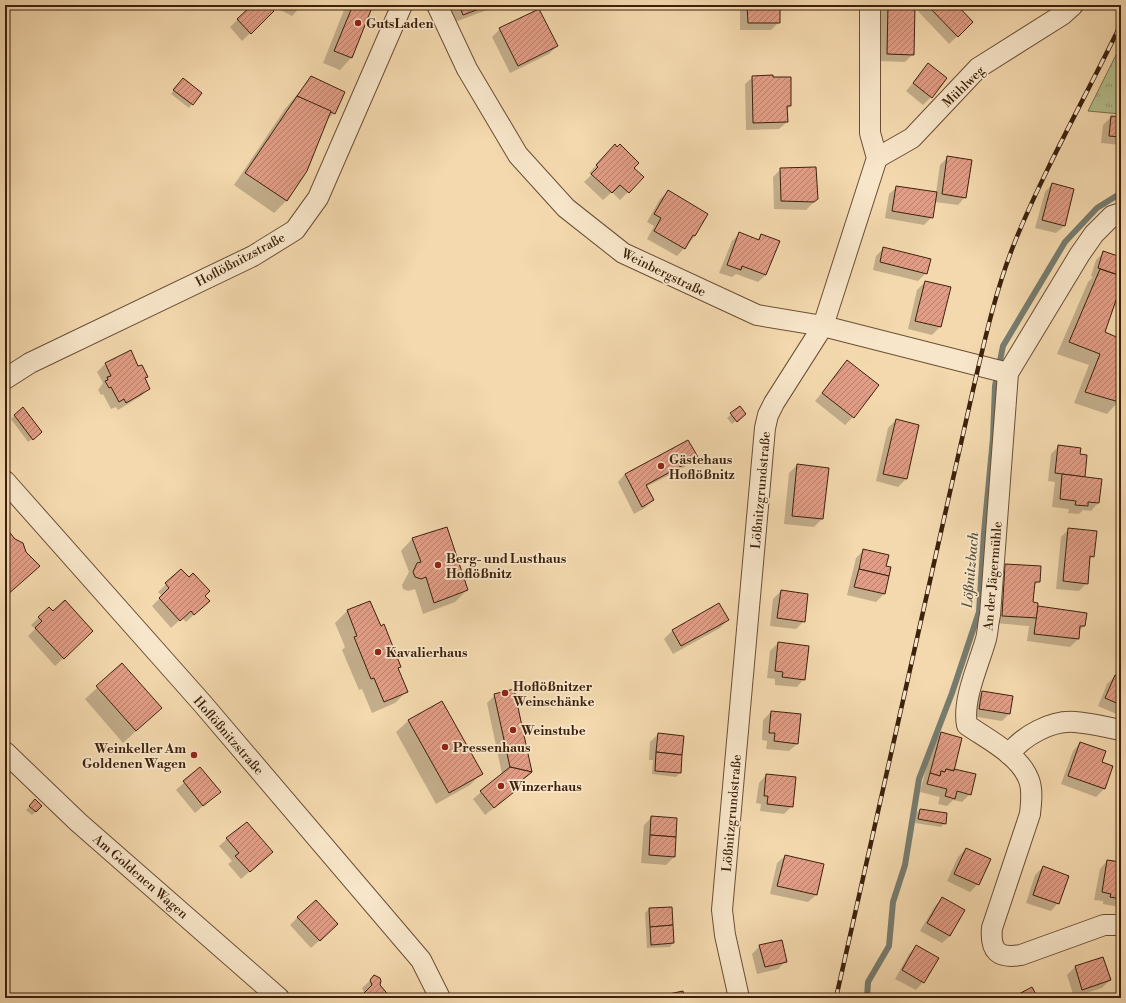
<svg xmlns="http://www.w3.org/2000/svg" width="1126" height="1003" font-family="'Libre Bodoni',serif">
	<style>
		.park { fill: url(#park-tufts); stroke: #78704e }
		.shadow { fill: #0003 }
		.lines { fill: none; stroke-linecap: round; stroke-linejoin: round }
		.stream { stroke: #777c70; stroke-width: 6 }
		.building { fill: url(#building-hatch); stroke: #3c210c }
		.minor-casing { stroke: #6a4f34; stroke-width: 22 }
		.minor { stroke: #f8e6ca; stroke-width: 20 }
		.rail-casing { stroke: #3c210c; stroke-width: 4.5 }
		.rail { stroke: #f8e6ca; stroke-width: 3; stroke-dasharray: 9; stroke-linecap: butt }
		.poi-dot { fill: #8f2418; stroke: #f8e6ca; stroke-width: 1.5 }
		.labels { text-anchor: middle; stroke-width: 3.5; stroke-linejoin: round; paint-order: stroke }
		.poi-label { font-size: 13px; font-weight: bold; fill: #3c210c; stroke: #f8e6ca; text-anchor: start }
		.street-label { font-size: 13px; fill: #3c210c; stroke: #f8e6ca }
		.water-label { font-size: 14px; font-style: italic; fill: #594f3e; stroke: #f8e6ca }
	</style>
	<defs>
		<pattern id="park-tufts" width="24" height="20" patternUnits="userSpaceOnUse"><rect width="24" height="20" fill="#b5c08f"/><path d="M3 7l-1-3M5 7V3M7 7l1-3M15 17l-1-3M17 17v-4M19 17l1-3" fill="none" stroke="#949c73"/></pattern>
		<pattern id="building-hatch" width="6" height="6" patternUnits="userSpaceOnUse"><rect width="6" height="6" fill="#e29d86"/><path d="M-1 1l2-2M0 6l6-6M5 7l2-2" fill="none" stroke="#b8806c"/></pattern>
	</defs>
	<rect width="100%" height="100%" fill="#f4d9ae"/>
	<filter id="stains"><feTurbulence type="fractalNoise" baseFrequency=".005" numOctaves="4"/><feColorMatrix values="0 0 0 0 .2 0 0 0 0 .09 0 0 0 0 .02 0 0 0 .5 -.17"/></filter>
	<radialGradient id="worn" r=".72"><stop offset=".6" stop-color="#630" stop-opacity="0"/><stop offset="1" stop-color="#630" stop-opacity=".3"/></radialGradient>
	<polygon class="park" points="1121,45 1121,114 1088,111"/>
	<g class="shadow">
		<polygon points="253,5 267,5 265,19 242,41 230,27"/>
		<polygon points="271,5 302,5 292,16"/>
		<polygon points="346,5 372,5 351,58 340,70 323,63"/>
		<polygon points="449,5 494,5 490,9 455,22"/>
		<polygon points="740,5 779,5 779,22 771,30 740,30"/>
		<polygon points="887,5 914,5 913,54 905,62 879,61 881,11"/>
		<polygon points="918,5 956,5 972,22 949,44 915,8"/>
		<polygon points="500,29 557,46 549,54 510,73 492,37"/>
		<polygon points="928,65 931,97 923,105 906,91"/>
		<polygon points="753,77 790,106 786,110 787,122 779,129 746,130 745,84"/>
		<polygon points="311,78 334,113 326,121 306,170 286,201 274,213 234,185 285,109"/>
		<polygon points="179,83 201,93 189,108 171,94"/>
		<polygon points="1111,117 1121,118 1121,145 1101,143 1103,125"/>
		<polygon points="607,154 633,168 643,177 620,200 612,192 603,200 584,182 591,175 589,173"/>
		<polygon points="948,157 965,197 958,205 935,202 932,217 924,225 885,218 889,194 897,187 936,193 940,165"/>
		<polygon points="781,169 817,199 806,210 774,209 773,177"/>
		<polygon points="1052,184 1064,226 1056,233 1035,228 1045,192"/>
		<polygon points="668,191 707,214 695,236 677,256 647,239 654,226 647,222 660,199"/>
		<polygon points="740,233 757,240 761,235 766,275 758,282 736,274 732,277 719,273 732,241"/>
		<polygon points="884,248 926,273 918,281 873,270 876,256"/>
		<polygon points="1104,252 1121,258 1121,283 1104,333 1121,340 1121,393 1118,402 1107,414 1074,403 1089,365 1057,354 1088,282 1093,277 1091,276 1096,260"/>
		<polygon points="925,282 949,288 940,327 932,335 908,329 917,290"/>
		<polygon points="130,352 149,389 141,396 118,410 116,407 111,409 103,394 101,395 98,390 103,383 97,372 105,364"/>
		<polygon points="847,362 853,417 845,425 815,401"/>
		<polygon points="740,407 741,417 732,424 727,418"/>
		<polygon points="23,409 37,436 28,442 11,419"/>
		<polygon points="896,420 906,479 898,487 876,481 888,428"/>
		<polygon points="1059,446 1079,455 1084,478 1098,503 1091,511 1083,510 1079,514 1068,513 1069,509 1052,507 1055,482 1048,481 1051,454"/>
		<polygon points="696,457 688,465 646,487 653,500 645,508 634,514 618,482 625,474"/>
		<polygon points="797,465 827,469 822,519 814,527 784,524 789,473"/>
		<polygon points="1069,529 1093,556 1089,560 1087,583 1079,591 1056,589 1061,537"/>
		<polygon points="6,530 14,539 30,574 5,597"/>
		<polygon points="412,539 467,590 455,602 423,614 415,589 408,591 403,589 402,585 409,572 401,551"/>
		<polygon points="864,550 885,566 890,568 884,594 876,602 847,595 856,558"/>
		<polygon points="1006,565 1039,581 1033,587 1032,603 1036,607 1086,613 1084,626 1079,631 1078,639 1070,647 1027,641 1029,626 994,623 998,573"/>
		<polygon points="181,570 209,601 186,622 182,618 171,628 152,606 162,596 158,592"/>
		<polygon points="781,591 804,621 796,629 770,626 773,599"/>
		<polygon points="369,602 400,666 397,670 406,692 395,703 372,713 362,689 359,690 342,650 345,647 335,623 347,611"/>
		<polygon points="719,605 728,620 720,628 673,654 664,639 672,631"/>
		<polygon points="49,608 84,639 55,666 28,636 35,629 31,625"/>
		<polygon points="778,643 804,679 797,687 775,685 775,679 767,678 770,651"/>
		<polygon points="122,665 161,708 123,743 85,699"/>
		<polygon points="1115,676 1121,679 1121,716 1098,706 1107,684"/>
		<polygon points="982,693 1010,713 1002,721 971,716 974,700"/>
		<polygon points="495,695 531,772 516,786 509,796 485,815 473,799 502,774 487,703"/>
		<polygon points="441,702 482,773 470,785 436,804 396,732 408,721"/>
		<polygon points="771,712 797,744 789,751 766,749 767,741 762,740 763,720"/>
		<polygon points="658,734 680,773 676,777 652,774 653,760 649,760 650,742"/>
		<polygon points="941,734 953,769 970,794 962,802 953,800 947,806 938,804 940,797 920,792 933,741"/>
		<polygon points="1080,743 1101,763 1112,766 1104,789 1096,797 1061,784 1073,751"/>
		<polygon points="200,768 220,791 195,813 176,790"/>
		<polygon points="766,775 792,806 784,814 760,811 761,804 756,803 759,783"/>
		<polygon points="35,801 41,806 32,815 26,810"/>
		<polygon points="920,810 945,823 941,827 915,823 916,813"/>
		<polygon points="652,817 676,819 674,857 666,865 641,863 644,825"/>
		<polygon points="244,824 272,852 241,879 228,864 232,861 219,846"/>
		<polygon points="966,849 978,884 970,892 947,881 958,857"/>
		<polygon points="785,856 816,895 808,902 770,894 777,863"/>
		<polygon points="1107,861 1121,863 1121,905 1119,907 1103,904 1103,901 1094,900 1100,869"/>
		<polygon points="1043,867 1058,903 1051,911 1026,903 1035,875"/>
		<polygon points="942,899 950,936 942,943 920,931 935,906"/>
		<polygon points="671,908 673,943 670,947 647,948 645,913 649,909"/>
		<polygon points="298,917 329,932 311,948 290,925"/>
		<polygon points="760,946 786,961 778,969 757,974 752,954"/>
		<polygon points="917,946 923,982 916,990 895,979 909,954"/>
		<polygon points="1102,959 1110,980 1102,988 1074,997 1067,975 1075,967"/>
		<polygon points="374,977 378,985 389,998 360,998 365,994 362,988"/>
	</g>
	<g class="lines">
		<polyline class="stream" points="867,998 868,982 889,946 893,902 905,865 919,779 952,693 979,612 984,533 993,438 995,386 1003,346 1065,242 1097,208 1121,193"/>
	</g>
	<g class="building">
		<polygon points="252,5 268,5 274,11 251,34 237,19"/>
		<polygon points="353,5 373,5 352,58 334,51"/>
		<polygon points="459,5 490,5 463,15"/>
		<polygon points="747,5 780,5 780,23 748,23"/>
		<polygon points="888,5 915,5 914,55 887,54"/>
		<polygon points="927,5 957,5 973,22 958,37"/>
		<polygon points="539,9 558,46 518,66 499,28"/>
		<polygon points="928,63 947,78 932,98 913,83"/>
		<polygon points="773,75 773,77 791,77 791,106 787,106 788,122 753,123 752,76"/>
		<polygon points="311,76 345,92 335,114 297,96"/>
		<polygon points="183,78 202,93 193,105 173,90"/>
		<polygon points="297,96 331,111 307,171 287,201 245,173"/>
		<polygon points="1111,116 1121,117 1121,137 1109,136"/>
		<polygon points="615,144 617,147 620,144 639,163 634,168 644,177 629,193 620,185 612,193 591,174 598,167 596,165"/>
		<polygon points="947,156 972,160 966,198 942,194"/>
		<polygon points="816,167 818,199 814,202 781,201 780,168"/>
		<polygon points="1052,183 1074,189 1065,226 1042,220"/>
		<polygon points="896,186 937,192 933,218 892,211"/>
		<polygon points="668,190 708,214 695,236 693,235 685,249 654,231 661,218 654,214"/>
		<polygon points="739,232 759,240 761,234 780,241 766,275 742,266 741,270 727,265"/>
		<polygon points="883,247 931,259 927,274 880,262"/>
		<polygon points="1103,251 1121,257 1121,276 1098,268"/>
		<polygon points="1100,269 1121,276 1121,286 1105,332 1121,339 1121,396 1119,402 1085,392 1100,354 1069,342"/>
		<polygon points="925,281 951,287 941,327 915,321"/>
		<polygon points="131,350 138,366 142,365 148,377 145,378 150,389 126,403 124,399 119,402 111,387 109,388 105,381 108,380 107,377 111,376 105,363"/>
		<polygon points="847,360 879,385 854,418 822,393"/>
		<polygon points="740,406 746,414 737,422 730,413"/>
		<polygon points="23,407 42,432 33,440 14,415"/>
		<polygon points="896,419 919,425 907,479 883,474"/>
		<polygon points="688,440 698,457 646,485 654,500 642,507 625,474"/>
		<polygon points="1058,445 1081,448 1080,454 1087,455 1085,477 1055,473"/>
		<polygon points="797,464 829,468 823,519 792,516"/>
		<polygon points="1062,474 1102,479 1099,503 1088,502 1088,506 1075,505 1076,501 1060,499"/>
		<polygon points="447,527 468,590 434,603 426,577 421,579 415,577 413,572 417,563 421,562 412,538"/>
		<polygon points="6,528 15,539 23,543 26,552 40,566 6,596"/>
		<polygon points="1068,528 1097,531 1094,557 1090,556 1088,584 1063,581"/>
		<polygon points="863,549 889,555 886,566 891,567 889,576 859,569"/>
		<polygon points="1005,564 1041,566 1040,582 1035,582 1033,602 1038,603 1037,618 1002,616"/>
		<polygon points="181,569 189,577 193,573 210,591 205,596 210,601 194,615 191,611 180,621 159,598 169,588 165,583"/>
		<polygon points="859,569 889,576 885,594 854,587"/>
		<polygon points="781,590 808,594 805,622 777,618"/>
		<polygon points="65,600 93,631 64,659 35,628 42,621 38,617 49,607 53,611"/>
		<polygon points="370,601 381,626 384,624 401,667 398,668 408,692 384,702 374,678 371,679 354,637 357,636 347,610"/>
		<polygon points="719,603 729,620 681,646 672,630"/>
		<polygon points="1038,606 1087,613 1085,626 1080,626 1079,639 1034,634"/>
		<polygon points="778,642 809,646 805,680 782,677 783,672 775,671"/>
		<polygon points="122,663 162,708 136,731 96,686"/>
		<polygon points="1115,675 1121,677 1121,705 1105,698"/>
		<polygon points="514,689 532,772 510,767 494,694"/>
		<polygon points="982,691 1013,696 1010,714 979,709"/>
		<polygon points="442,701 483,774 449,793 408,720"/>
		<polygon points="771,711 801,714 798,744 774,741 775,733 769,733"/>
		<polygon points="941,732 962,738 954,771 946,769 945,772 941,771 940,776 930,773"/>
		<polygon points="658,733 684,736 682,755 656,752"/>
		<polygon points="1080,742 1106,751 1102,762 1113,766 1105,789 1068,776"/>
		<polygon points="656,752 682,755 681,773 655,771"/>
		<polygon points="200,767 221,792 203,806 183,781"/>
		<polygon points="510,767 532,772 516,785 519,788 494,808 480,791"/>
		<polygon points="946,769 954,771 954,769 976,774 971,795 957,791 955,799 945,796 947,789 927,784 930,773 940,776 941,771 945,772"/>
		<polygon points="766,774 796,777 793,807 767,804 768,796 764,796"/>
		<polygon points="35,799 42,806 36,812 29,806"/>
		<polygon points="920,809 947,813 946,824 918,819"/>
		<polygon points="651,816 677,818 676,837 650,835"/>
		<polygon points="247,822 273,852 250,872 235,856 239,853 226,838"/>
		<polygon points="650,835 676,837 675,857 649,855"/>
		<polygon points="966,848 991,859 979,885 954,874"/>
		<polygon points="785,855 824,864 817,895 777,886"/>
		<polygon points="1107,860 1121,862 1121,899 1110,897 1111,894 1102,892"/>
		<polygon points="1043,866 1069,876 1059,904 1033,895"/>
		<polygon points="942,897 965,910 950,936 927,923"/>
		<polygon points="316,900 338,924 320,941 297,917"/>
		<polygon points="672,907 673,925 650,927 649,908"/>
		<polygon points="673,925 674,943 651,945 650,927"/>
		<polygon points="782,940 787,962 765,967 759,945"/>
		<polygon points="916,945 939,958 924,983 902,970"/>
		<polygon points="1103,957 1111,980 1082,990 1075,966"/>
		<polygon points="374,975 380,978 381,981 380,985 391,998 359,998 372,985 370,980"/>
		<polygon points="1032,987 1038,998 1016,998 1015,996"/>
		<polygon points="683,991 685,998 650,998"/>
	</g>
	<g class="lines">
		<g class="minor-casing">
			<g id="minor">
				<polyline points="437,5 467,69 518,155 566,208 623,253 757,315 823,326 1008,373"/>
				<polyline points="877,158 912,138 978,68 1062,15 1073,5"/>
				<path d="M1121,213l-9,3 -18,18 -14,20 -72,119 -18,242c-2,8 -2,16 -4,24 -7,25 -24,61 -19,86 20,14 53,30 62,55 4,11 2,23 1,34l-38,114c-2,23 6,31 29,27l83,-30h17"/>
				<polyline points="5,379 30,363 253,256 295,230 318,198 402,5"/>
				<polyline points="5,481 202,703 421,960 440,998"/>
				<polyline points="5,752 78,822 279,998"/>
				<path d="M1009,754c14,-18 42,-34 66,-32 15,1 31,5 46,8"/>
				<polyline points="739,998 725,935 722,910 765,428 768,415 774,403 823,326 877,158 870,133 870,5"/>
			</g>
		</g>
		<use href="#minor" class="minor"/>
		<g class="rail-casing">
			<path id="rail" d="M836,998l137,-608c12,-51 23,-102 43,-151 30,-73 70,-143 105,-215"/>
		</g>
		<use href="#rail" class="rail"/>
	</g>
	<g class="poi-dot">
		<circle cx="358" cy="23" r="4"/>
		<circle cx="661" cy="466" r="4"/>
		<circle cx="438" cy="565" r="4"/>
		<circle cx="378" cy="652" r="4"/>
		<circle cx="505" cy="693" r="4"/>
		<circle cx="513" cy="730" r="4"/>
		<circle cx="445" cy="747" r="4"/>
		<circle cx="194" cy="755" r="4"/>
		<circle cx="501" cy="786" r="4"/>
	</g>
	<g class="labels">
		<g class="poi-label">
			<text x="366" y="28">GutsLaden</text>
			<text x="669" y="464">Gästehaus<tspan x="669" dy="15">Hoflößnitz</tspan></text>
			<text x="446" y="563">Berg- und Lusthaus<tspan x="446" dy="15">Hoflößnitz</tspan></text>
			<text x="386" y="657">Kavalierhaus</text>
			<text x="513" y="691">Hoflößnitzer<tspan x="513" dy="15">Weinschänke</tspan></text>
			<text x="521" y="735">Weinstube</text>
			<text x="453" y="752">Pressenhaus</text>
			<text x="186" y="753" text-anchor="end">Weinkeller Am<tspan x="186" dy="15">Goldenen Wagen</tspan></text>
			<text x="509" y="791">Winzerhaus</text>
		</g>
		<g class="street-label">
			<text transform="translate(963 86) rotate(-44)" y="5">Mühlweg</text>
			<text transform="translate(240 259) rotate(-28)" y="5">Hoflößnitzstraße</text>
			<text transform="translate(664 272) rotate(26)" y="5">Weinbergstraße</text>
			<text transform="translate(760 490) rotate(-85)" y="5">Lößnitzgrundstraße</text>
			<text transform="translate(992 576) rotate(-85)" y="5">An der Jägermühle</text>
			<text transform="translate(229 735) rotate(49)" y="5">Hoflößnitzstraße</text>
			<text transform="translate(731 813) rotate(-85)" y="5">Lößnitzgrundstraße</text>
			<text transform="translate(141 876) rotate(41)" y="5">Am Goldenen Wagen</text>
		</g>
		<g class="water-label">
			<text transform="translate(970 570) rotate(-85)" y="5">Lößnitzbach</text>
		</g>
	</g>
	<rect width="1126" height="1003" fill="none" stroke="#f4d9ae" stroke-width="20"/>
	<rect x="6" y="6" width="1114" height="991" fill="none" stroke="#3c210c" stroke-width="2"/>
	<rect x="10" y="10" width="1106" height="983" fill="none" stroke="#3c210c"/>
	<rect width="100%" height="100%" filter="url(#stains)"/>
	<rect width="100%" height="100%" fill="url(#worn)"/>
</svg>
